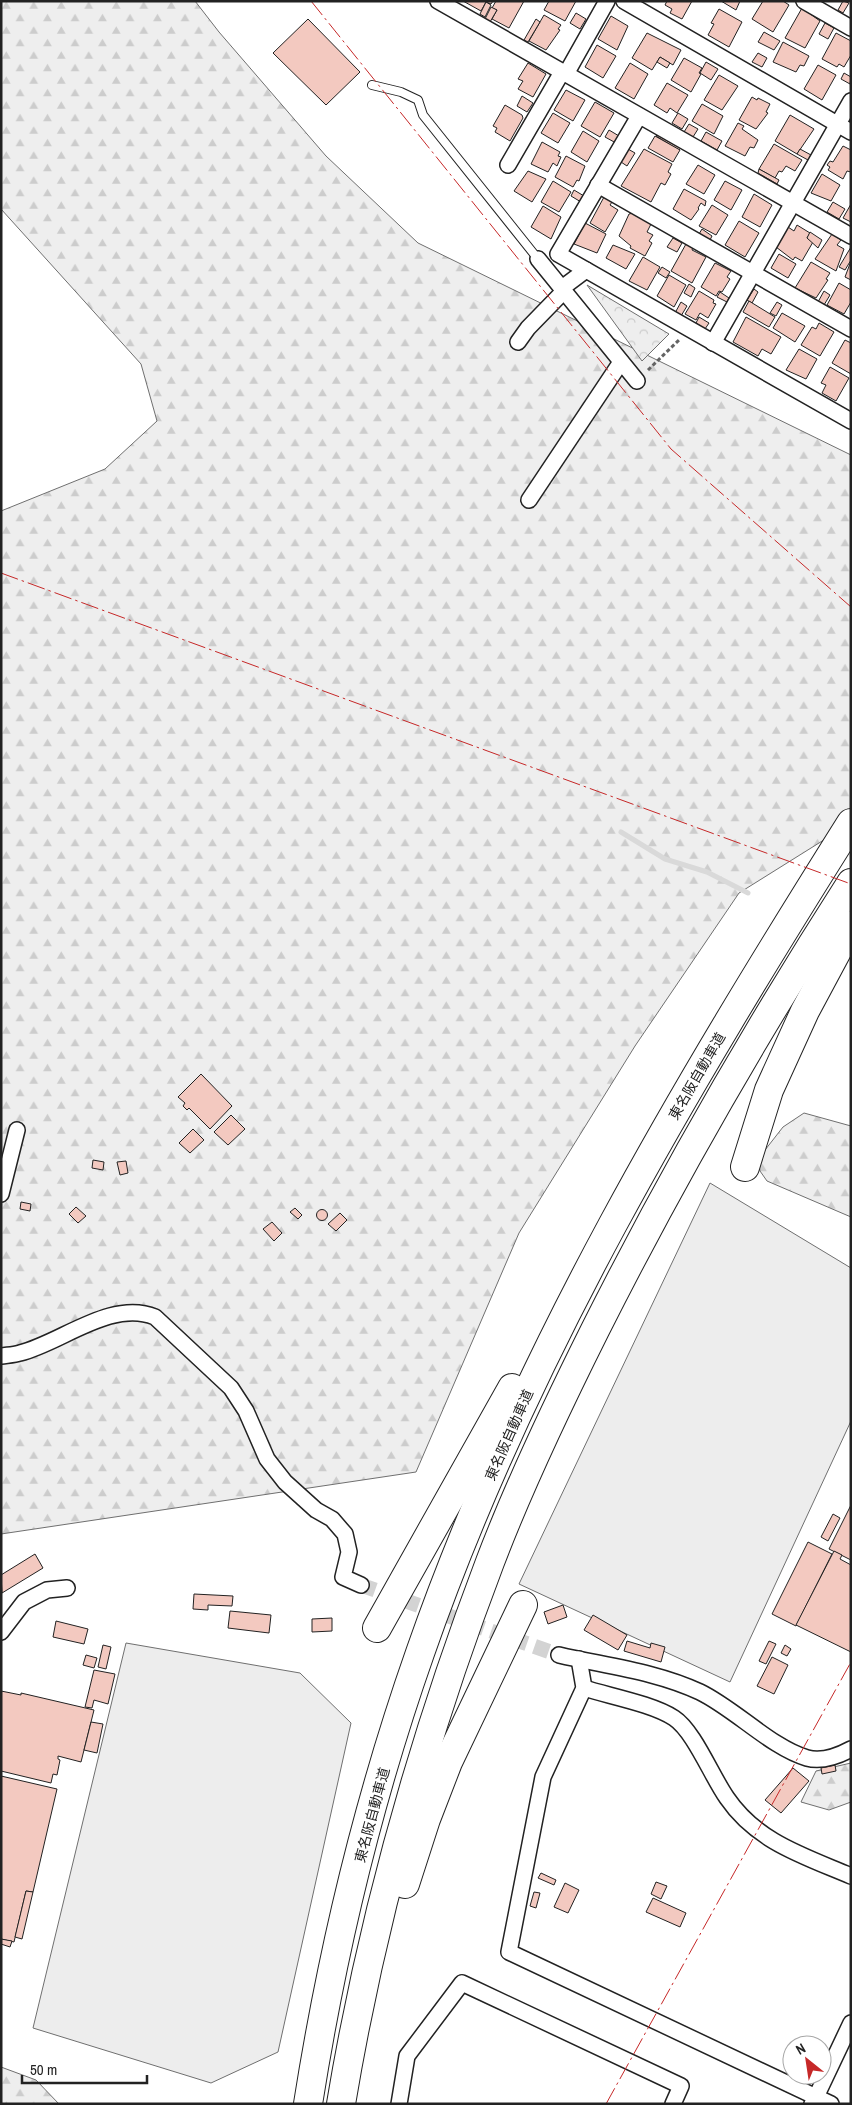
<svg xmlns="http://www.w3.org/2000/svg" width="852" height="2105" font-family="'Archivo Narrow','Noto Sans JP',sans-serif">
	<style>
		.forest { fill: url(#forest-firs); stroke: #6f6f6f }
		.park { fill: url(#park-crowns); stroke: #6f6f6f }
		.parking { fill: #ededed; stroke: #6f6f6f }
		.lines { fill: none; stroke-linecap: round; stroke-linejoin: round }
		.stream { stroke: #d9d9d9; stroke-width: 5 }
		.building { fill: #f3c9c0; stroke: #222 }
		.street-tunnel { stroke: #d3d3d3; stroke-width: 15; stroke-dasharray: 15 8; stroke-linecap: butt }
		.lane-casing { stroke: #222; stroke-width: 10 }
		.street-casing { stroke: #222; stroke-width: 18 }
		.highway-casing { stroke: #222; stroke-width: 30 }
		.path { stroke: #646464; stroke-width: 3; stroke-dasharray: 4 2.5; stroke-linecap: butt }
		.lane { stroke: #fff; stroke-width: 8 }
		.street { stroke: #fff; stroke-width: 15 }
		.highway { stroke: #fff; stroke-width: 28 }
		.power { stroke: #c62828; stroke-width: 1; stroke-dasharray: 18 4 2.5 4; stroke-linecap: butt }
		.labels { text-anchor: middle; stroke-width: 4; stroke-linejoin: round; paint-order: stroke }
		.street-label { font-size: 14px; fill: #222; stroke: #fff }
	</style>
	<defs>
		<pattern id="forest-firs" width="22" height="20" patternUnits="userSpaceOnUse" patternTransform="scale(1.25)"><rect width="22" height="20" fill="#eee"/><path d="M5 1l3.5 6h-7zM16 11l3.5 6h-7z" fill="#ccc"/></pattern>
		<pattern id="park-crowns" width="20" height="18" patternUnits="userSpaceOnUse" patternTransform="scale(1.25)"><rect width="20" height="18" fill="#eee"/><path d="M2 6a3 3 0 1 1 6 0M12 15a3 3 0 1 1 6 0" fill="none" stroke="#ccc"/></pattern>
	</defs>
	<rect width="100%" height="100%" fill="#fff"/>
	<g class="forest">
		<polygon points="1,1 195,1 219,32 326,156 418,243 851,455 851,823 739,893 635,1046 519,1233 416,1472 1,1534 1,511 105,469 157,421 141,364 1,209"/>
		<polygon points="804,1113 851,1126 851,1217 767,1181 760,1171 758,1159 783,1127"/>
		<polygon points="851,1763 851,1802 829,1810 801,1802 816,1771"/>
		<polygon points="1,2067 36,2080 59,2104 1,2104"/>
	</g>
	<polygon class="park" points="587,285 669,334 642,361"/>
	<g class="parking">
		<polygon points="710,1183 851,1268 851,1421 730,1682 519,1584"/>
		<polygon points="126,1643 300,1673 351,1723 278,2052 211,2083 33,2028"/>
	</g>
	<g class="lines">
		<polyline class="stream" points="621,832 665,859 707,872 748,893"/>
	</g>
	<g class="building">
		<polygon points="463,1 493,1 491,4 486,2 481,11"/>
		<polygon points="496,1 524,1 509,28 492,19 497,10 492,8"/>
		<polygon points="549,1 576,1 565,21 544,10"/>
		<polygon points="667,1 692,1 682,19 670,13 672,9 665,5"/>
		<polygon points="721,1 740,1 736,10"/>
		<polygon points="763,1 783,1 789,5 773,32 752,19"/>
		<polygon points="843,1 849,3 843,13 838,10"/>
		<polygon points="486,2 491,5 485,17 480,14"/>
		<polygon points="491,7 497,10 490,22 485,19"/>
		<polygon points="802,8 820,21 805,48 785,38"/>
		<polygon points="719,9 742,22 729,47 708,35 714,24 711,23"/>
		<polygon points="576,13 586,19 580,29 570,23"/>
		<polygon points="544,15 561,25 558,29 560,30 546,50 529,41"/>
		<polygon points="611,16 628,26 617,50 598,39"/>
		<polygon points="308,19 360,72 326,105 273,53"/>
		<polygon points="536,19 540,22 528,42 524,40"/>
		<polygon points="825,23 834,28 828,39 819,34"/>
		<polygon points="764,32 780,41 774,50 758,42"/>
		<polygon points="647,33 681,50 673,65 660,57 652,70 632,58"/>
		<polygon points="836,33 851,41 851,55 844,67 839,64 837,67 822,59"/>
		<polygon points="783,42 809,56 804,66 800,65 796,72 773,62"/>
		<polygon points="597,45 616,56 603,78 585,67"/>
		<polygon points="758,53 767,58 762,67 752,62"/>
		<polygon points="660,57 670,63 667,68 657,62"/>
		<polygon points="684,58 702,68 699,73 701,74 691,92 671,80"/>
		<polygon points="706,62 718,69 711,80 700,73"/>
		<polygon points="528,63 546,74 533,97 518,89 523,81 518,79"/>
		<polygon points="630,63 648,74 634,99 615,88"/>
		<polygon points="818,65 836,75 822,100 804,89"/>
		<polygon points="844,73 851,77 850,84 841,79"/>
		<polygon points="719,75 738,86 722,110 704,100"/>
		<polygon points="667,83 688,95 677,113 670,108 667,113 654,105"/>
		<polygon points="566,90 585,100 573,121 554,110"/>
		<polygon points="522,96 533,103 527,112 517,106"/>
		<polygon points="752,97 757,100 758,98 770,104 766,112 768,113 756,129 739,120"/>
		<polygon points="595,102 614,113 600,137 581,126"/>
		<polygon points="702,104 723,116 714,134 692,121"/>
		<polygon points="505,105 522,115 523,118 510,141 495,132 497,128 493,126"/>
		<polygon points="553,113 570,123 558,143 541,133"/>
		<polygon points="678,113 688,119 682,129 672,123"/>
		<polygon points="790,115 814,129 797,154 775,141"/>
		<polygon points="738,123 744,126 742,129 758,140 754,148 750,147 745,156 725,146"/>
		<polygon points="689,124 698,129 693,137 684,132"/>
		<polygon points="609,130 619,136 616,143 605,137"/>
		<polygon points="583,131 599,141 587,162 571,152"/>
		<polygon points="706,132 722,141 717,150 701,141"/>
		<polygon points="658,134 681,148 679,150 656,136"/>
		<polygon points="655,136 680,150 673,162 648,148"/>
		<polygon points="542,142 560,152 558,156 561,157 557,166 553,163 548,172 531,164"/>
		<polygon points="774,144 802,160 795,171 786,166 782,172 779,171 775,178 759,169"/>
		<polygon points="843,146 851,150 851,172 847,171 843,179 828,170 830,167 827,165 830,161 833,162"/>
		<polygon points="628,149 635,153 627,166 621,162"/>
		<polygon points="644,149 672,164 668,172 671,174 665,185 661,183 651,202 621,186"/>
		<polygon points="800,149 811,155 808,160 797,154"/>
		<polygon points="566,156 585,166 579,181 577,180 573,187 555,177"/>
		<polygon points="698,165 715,175 704,194 686,184"/>
		<polygon points="759,169 779,180 777,184 758,173"/>
		<polygon points="528,171 546,179 532,202 514,191"/>
		<polygon points="822,174 840,185 831,201 811,193"/>
		<polygon points="553,181 571,192 559,212 541,202"/>
		<polygon points="725,181 742,190 731,210 714,200"/>
		<polygon points="684,189 706,201 705,206 701,203 698,208 699,209 691,220 673,209"/>
		<polygon points="574,190 584,196 581,202 571,196"/>
		<polygon points="754,194 772,205 760,227 742,217"/>
		<polygon points="604,197 612,202 610,205 618,210 605,232 590,223"/>
		<polygon points="833,202 845,209 839,219 827,212"/>
		<polygon points="851,204 851,222 843,218"/>
		<polygon points="712,205 728,215 716,235 699,226"/>
		<polygon points="543,206 561,217 551,239 531,227"/>
		<polygon points="633,213 651,224 647,232 653,235 649,241 652,243 645,256 630,248 631,246 619,236 629,214"/>
		<polygon points="739,221 759,233 745,257 725,245"/>
		<polygon points="585,223 606,234 597,253 574,244"/>
		<polygon points="797,225 810,233 807,238 813,242 802,261 795,257 793,260 776,247 788,227 794,231"/>
		<polygon points="702,229 712,236 710,240 699,234"/>
		<polygon points="810,232 822,240 818,248 807,238"/>
		<polygon points="832,234 841,240 837,245 844,249 836,271 815,259"/>
		<polygon points="673,238 682,243 677,252 667,247"/>
		<polygon points="686,244 693,247 692,250 706,257 692,283 671,271"/>
		<polygon points="613,245 635,254 626,269 606,258"/>
		<polygon points="851,247 851,260 845,270 839,267"/>
		<polygon points="779,254 796,264 788,278 771,268"/>
		<polygon points="643,257 660,267 647,290 629,281"/>
		<polygon points="851,261 851,280 845,277"/>
		<polygon points="811,262 830,273 826,279 828,280 816,298 795,288"/>
		<polygon points="715,263 731,271 727,277 730,279 722,292 719,291 716,296 701,287"/>
		<polygon points="662,267 670,272 666,278 658,273"/>
		<polygon points="669,275 686,285 674,307 657,296"/>
		<polygon points="839,283 851,290 851,302 844,314 827,305"/>
		<polygon points="689,284 695,288 691,297 684,293"/>
		<polygon points="754,289 758,292 752,303 747,300"/>
		<polygon points="699,291 714,300 713,303 716,304 708,318 700,313 696,320 685,314"/>
		<polygon points="824,291 830,295 824,305 818,302"/>
		<polygon points="720,292 729,298 727,302 717,297"/>
		<polygon points="749,301 775,317 769,327 743,312"/>
		<polygon points="681,302 687,306 681,316 675,313"/>
		<polygon points="777,302 782,305 776,316 770,313"/>
		<polygon points="782,313 805,326 795,342 773,328"/>
		<polygon points="699,317 709,323 705,329 696,323"/>
		<polygon points="746,317 781,337 771,354 762,349 758,356 733,342"/>
		<polygon points="819,323 834,332 820,356 801,345 812,327 816,329"/>
		<polygon points="845,340 851,343 851,374 832,363"/>
		<polygon points="799,349 817,359 806,379 786,370"/>
		<polygon points="830,367 849,378 836,401 822,393 826,385 821,383"/>
		<polygon points="201,1074 232,1106 210,1129 189,1108 187,1110 183,1106 185,1103 178,1097"/>
		<polygon points="231,1115 245,1129 228,1145 214,1132"/>
		<polygon points="193,1129 204,1140 190,1153 179,1143"/>
		<polygon points="93,1160 104,1162 103,1170 92,1168"/>
		<polygon points="126,1161 128,1173 120,1175 117,1162"/>
		<polygon points="21,1202 31,1204 30,1211 20,1209"/>
		<polygon points="76,1207 86,1216 78,1223 69,1214"/>
		<polygon points="295,1208 302,1215 298,1219 290,1212"/>
		<circle cx="322" cy="1215" r="5.5"/>
		<polygon points="340,1213 347,1220 336,1231 328,1224"/>
		<polygon points="272,1222 282,1233 274,1241 263,1229"/>
		<polygon points="851,1505 851,1560 829,1549"/>
		<polygon points="833,1514 840,1518 828,1541 821,1537"/>
		<polygon points="808,1542 832,1554 796,1626 772,1614"/>
		<polygon points="834,1551 842,1555 840,1559 851,1565 851,1652 796,1625"/>
		<polygon points="35,1554 43,1568 2,1593 1,1575"/>
		<polygon points="194,1594 233,1596 232,1606 208,1605 208,1610 193,1609"/>
		<polygon points="563,1605 567,1617 548,1624 544,1612"/>
		<polygon points="230,1611 271,1615 269,1633 228,1628"/>
		<polygon points="593,1615 627,1635 618,1650 584,1630"/>
		<polygon points="332,1618 332,1631 312,1632 312,1619"/>
		<polygon points="56,1621 88,1629 84,1644 53,1637"/>
		<polygon points="627,1641 650,1648 651,1643 665,1647 661,1662 624,1651"/>
		<polygon points="769,1641 776,1644 766,1664 759,1661"/>
		<polygon points="103,1645 111,1647 106,1669 98,1667"/>
		<polygon points="785,1645 791,1649 787,1656 781,1653"/>
		<polygon points="86,1655 97,1658 94,1668 83,1665"/>
		<polygon points="772,1657 788,1665 774,1694 757,1686"/>
		<polygon points="94,1670 115,1674 108,1704 94,1700 92,1708 85,1707"/>
		<polygon points="1,1691 21,1695 21,1693 94,1710 81,1762 58,1756 58,1759 60,1760 57,1775 53,1774 51,1783 1,1771"/>
		<polygon points="91,1722 103,1724 97,1753 84,1750"/>
		<polygon points="835,1765 836,1771 822,1774 821,1768"/>
		<polygon points="793,1768 809,1781 781,1813 765,1800"/>
		<polygon points="1,1776 57,1789 33,1892 26,1891 14,1942 1,1939"/>
		<polygon points="541,1873 556,1880 554,1885 538,1878"/>
		<polygon points="656,1882 667,1886 661,1899 651,1894"/>
		<polygon points="565,1883 579,1890 568,1913 554,1907"/>
		<polygon points="26,1891 33,1892 22,1939 15,1937"/>
		<polygon points="534,1892 540,1893 536,1908 530,1906"/>
		<polygon points="653,1898 686,1913 680,1927 646,1912"/>
		<polygon points="1,1939 12,1941 10,1947 1,1944"/>
	</g>
	<g class="lines">
		<polyline class="street-tunnel" points="361,1585 559,1655"/>
		<g class="lane-casing">
			<polyline id="lane" points="372,85 401,92 418,100 423,115 538,259"/>
		</g>
		<g class="street-casing">
			<g id="street">
				<polyline points="438,1 851,236"/>
				<polyline points="624,1 851,132"/>
				<polyline points="804,1 851,28"/>
				<polyline points="566,74 607,1"/>
				<polyline points="639,116 558,254 851,421"/>
				<polyline points="508,165 562,72"/>
				<polyline points="598,185 851,329"/>
				<polyline points="538,259 637,381"/>
				<polyline points="562,288 586,270"/>
				<polyline points="518,342 528,328 564,291"/>
				<polyline points="713,343 851,101"/>
				<polyline points="529,500 621,362"/>
				<polyline points="1,1194 17,1130"/>
				<path d="M1,1356c7,-1 13,-1 19,-3 41,-10 91,-54 135,-36l76,71 15,23 21,48 18,23 31,28 16,9 13,15 4,18 -6,25 18,8"/>
				<polyline points="1,1632 24,1602 47,1590 67,1588"/>
				<path d="M559,1655c47,11 96,16 141,37 35,17 72,56 107,66 15,4 31,-2 44,-9"/>
				<polyline points="579,1659 584,1688 543,1777 509,1952 816,2097 812,2104"/>
				<path d="M584,1688c25,8 69,16 90,30 20,13 38,59 53,80 30,44 77,58 124,78"/>
				<polyline points="399,2104 407,2056 462,1983 681,2086 673,2104"/>
				<polyline points="831,2104 816,2097 851,2023"/>
			</g>
		</g>
		<g class="highway-casing">
			<g id="highway">
				<polyline points="745,1167 769,1090 805,1011 851,925"/>
				<polyline points="377,1628 512,1388"/>
				<polyline points="405,1884 426,1819 448,1762 523,1605"/>
				<path d="M308,2104c24,-152 61,-306 112,-451 103,-296 265,-566 431,-830"/>
				<path d="M341,2104c31,-186 82,-366 149,-542 30,-79 67,-156 105,-232 77,-153 163,-302 256,-447"/>
			</g>
		</g>
		<polyline class="path" points="648,370 679,340"/>
		<use href="#lane" class="lane"/>
		<use href="#street" class="street"/>
		<use href="#highway" class="highway"/>
		<g class="power">
			<polyline points="311,1 671,449 851,607"/>
			<polyline points="1,573 851,884"/>
			<polyline points="606,2104 851,1662"/>
		</g>
	</g>
	<g class="labels">
		<g class="street-label">
			<text transform="translate(697 1076) rotate(-60)" y="5">東名阪自動車道</text>
			<text transform="translate(509 1435) rotate(-66)" y="5">東名阪自動車道</text>
			<text transform="translate(372 1815) rotate(-75)" y="5">東名阪自動車道</text>
		</g>
	</g>
	<rect width="852" height="2105" fill="none" stroke="#222222" stroke-width="5"/>
	<g transform="translate(807 2060) rotate(330)"><circle r="24" fill="#ffffff" stroke="#a7a7a7"/>
	<path d="M0-4L9 19L0 12L-9 19Z" fill="#c62828"/>
	<text y="-8" font-size="14" font-weight="bold" text-anchor="middle" fill="#222222">N</text>
	</g>
	<path d="M22 2075v8h125v-8" fill="none" stroke="#222222" stroke-width="2.5"/>
	<text x="30" y="2075" font-size="15" fill="#222222" stroke="#ffffff" stroke-width="4" paint-order="stroke">50 m</text>
</svg>
